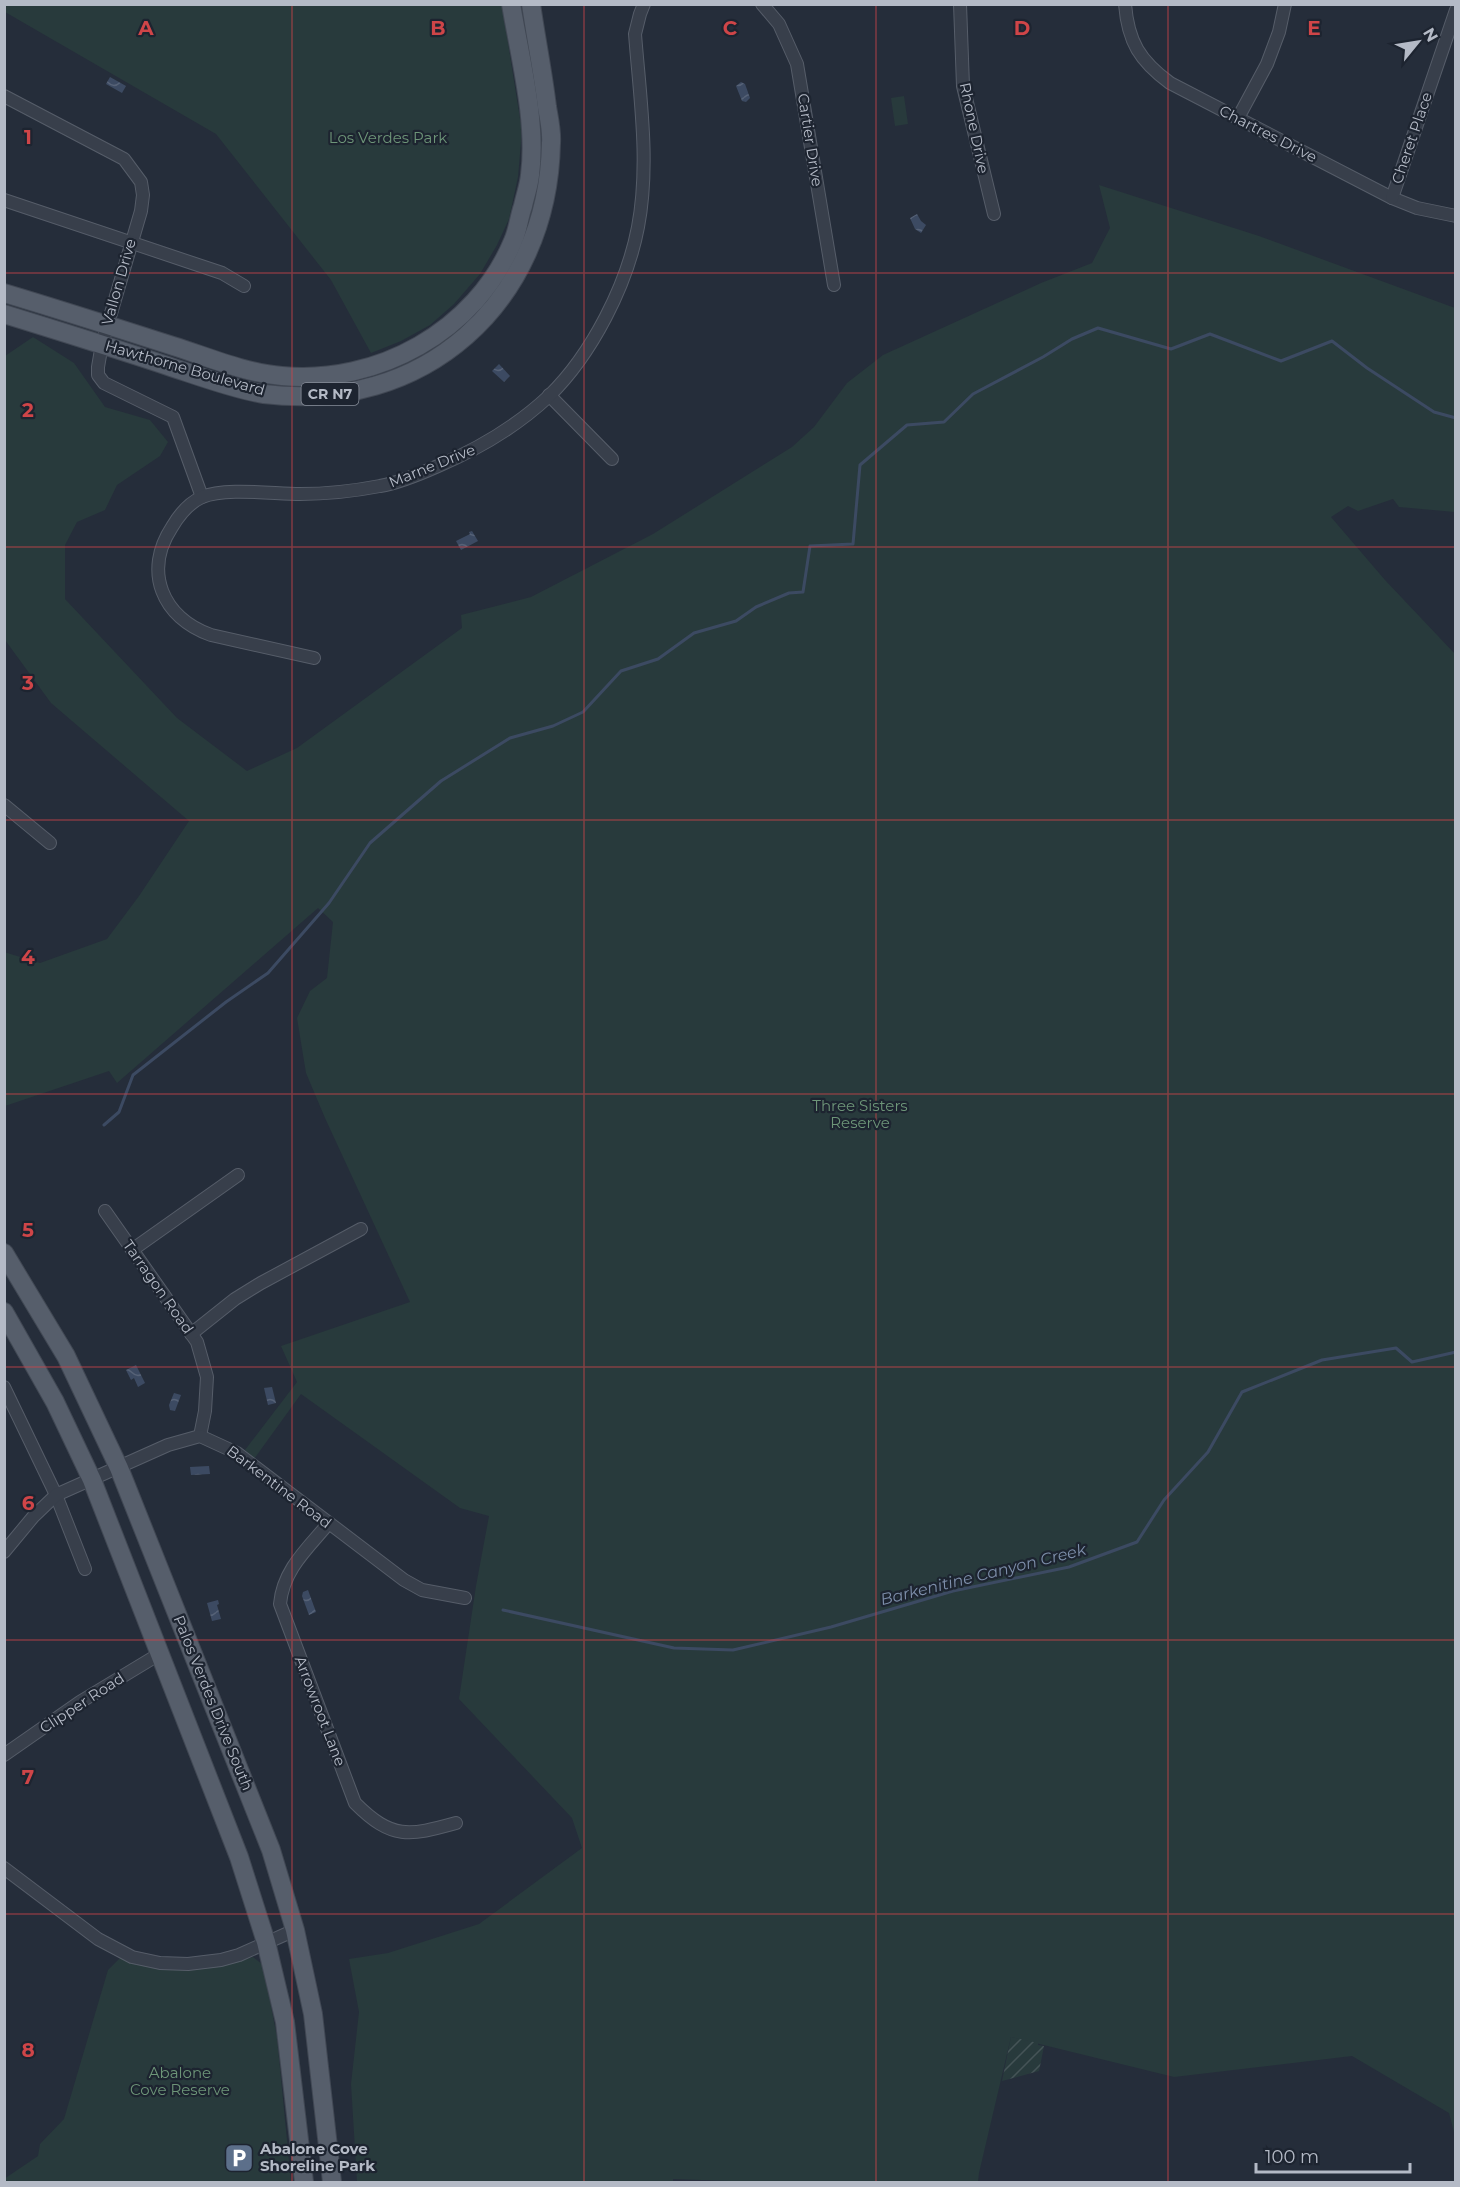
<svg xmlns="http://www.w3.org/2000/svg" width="1460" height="2187" font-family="Montserrat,sans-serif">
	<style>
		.green { fill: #283a3c }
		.garden { fill: url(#garden-furrows) }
		.water { fill: url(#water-waves) }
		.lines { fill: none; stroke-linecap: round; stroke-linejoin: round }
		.stream { stroke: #3c4a62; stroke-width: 3 }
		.minor-casing { stroke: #565d69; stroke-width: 14 }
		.primary-casing { stroke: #414854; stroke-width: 20 }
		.minor { stroke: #383f4b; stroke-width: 12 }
		.primary { stroke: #565e6b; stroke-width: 18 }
		.grid { fill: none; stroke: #cf4548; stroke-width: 1.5; stroke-opacity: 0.55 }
		.labels { text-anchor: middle; stroke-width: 4.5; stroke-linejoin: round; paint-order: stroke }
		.shield { fill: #1d2430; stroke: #878d99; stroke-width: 1.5 }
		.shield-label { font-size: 14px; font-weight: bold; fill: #b4bac6 }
		.street-label { font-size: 15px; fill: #b4bac6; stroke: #1d2430 }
		.park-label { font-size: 15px; fill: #6d9578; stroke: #1d2430 }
		.poi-label { font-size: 15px; font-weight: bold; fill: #b4bac6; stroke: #1d2430; text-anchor: start }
		.water-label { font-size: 16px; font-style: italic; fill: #7e8fab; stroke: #1d2430 }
		.grid-label { font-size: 20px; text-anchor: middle; font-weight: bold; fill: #cf4548; stroke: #1d2430; stroke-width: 4.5; stroke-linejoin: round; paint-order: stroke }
	</style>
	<defs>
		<pattern id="garden-furrows" width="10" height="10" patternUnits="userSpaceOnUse" patternTransform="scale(1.5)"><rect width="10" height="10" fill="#283a3c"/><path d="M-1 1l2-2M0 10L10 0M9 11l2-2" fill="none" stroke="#455457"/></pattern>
		<pattern id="water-waves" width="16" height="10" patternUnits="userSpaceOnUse" patternTransform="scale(1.5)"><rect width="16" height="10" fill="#3c4a62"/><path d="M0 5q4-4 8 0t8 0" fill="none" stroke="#566277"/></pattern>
	</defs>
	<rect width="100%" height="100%" fill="#252d3a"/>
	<g class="green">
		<polygon points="4,5 502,5 522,131 518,177 509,219 497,245 480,274 454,304 430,325 401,341 371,353 331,280 216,134 5,12"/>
		<polygon points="904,96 908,124 895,126 891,98"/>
		<polygon points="1099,185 1259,236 1455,308 1455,512 1399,507 1393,499 1358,511 1348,506 1331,517 1385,580 1455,654 1455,2136 1449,2113 1352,2056 1174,2077 1011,2037 979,2173 978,2182 760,2182 673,2179 673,2182 357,2182 351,2084 359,2012 349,1959 388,1953 479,1924 582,1848 572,1818 459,1699 476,1586 489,1516 460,1508 301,1394 254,1459 245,1450 297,1382 281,1346 410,1302 325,1118 306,1073 297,1018 310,991 327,978 333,922 318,908 117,1083 109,1071 5,1106 4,952 40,963 107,939 139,896 189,821 51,703 5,640 5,356 33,337 74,363 105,407 150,420 168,442 160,456 117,485 105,510 77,522 65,545 65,599 177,718 247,771 297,748 462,628 461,615 531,597 653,534 792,447 814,427 847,383 883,355 1041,283 1092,263 1110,228"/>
		<path d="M253,1957l10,8 14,72 14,145h-286l-1,-3 34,-23 2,-12 24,-25 44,-149 12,-12c47,20 86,11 133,-1z"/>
	</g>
	<polygon class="garden" points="1011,2037 1038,2043 1038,2045 1044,2046 1039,2071 1002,2081"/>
	<g class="water">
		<polygon points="110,77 126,86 122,93 106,84"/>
		<polygon points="741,82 745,84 750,98 746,102 742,101 736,86"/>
		<polygon points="917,214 921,221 926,225 921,233 915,229 910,218"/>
		<polygon points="499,364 510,376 504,382 492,371"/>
		<polygon points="472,531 478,541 461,550 456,541 470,534 469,532"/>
		<polygon points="136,1365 145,1383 138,1387 134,1378 131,1380 126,1370"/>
		<polygon points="272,1387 276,1403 268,1405 264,1388"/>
		<polygon points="174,1393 181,1395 175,1411 170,1410 169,1405"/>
		<polygon points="209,1466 210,1474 191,1475 190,1467"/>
		<polygon points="308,1590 316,1612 309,1615 302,1596 303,1592"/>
		<polygon points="218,1600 219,1604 217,1605 221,1619 212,1621 207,1603"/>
	</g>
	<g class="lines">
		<g class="stream">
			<polyline points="104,1125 119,1112 133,1075 226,1002 268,973 329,903 370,843 441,781 510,738 553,726 583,712 621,671 658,659 694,633 736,621 756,607 789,593 803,592 810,546 853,544 860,465 907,425 944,422 973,394 1043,357 1072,339 1098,328 1171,349 1210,334 1281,361 1332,341 1367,368 1434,412 1456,418"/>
			<polyline points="503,1610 674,1648 733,1650 831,1627 953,1591 1069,1567 1137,1542 1164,1500 1208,1452 1242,1392 1322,1360 1396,1348 1412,1362 1456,1352"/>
		</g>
		<g class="minor-casing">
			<g id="minor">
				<polyline points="762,4 779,24 797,64 834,285"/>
				<polyline points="960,4 963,86 994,214"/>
				<path d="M1125,4c3,38 15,57 45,79l222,115 25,10 39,8"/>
				<polyline points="4,96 124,159 141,182 143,195 141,211 102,344 98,367 98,375 104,383 173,417 202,497"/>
				<polyline points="1238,118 1267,64 1279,32 1285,4"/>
				<polyline points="1392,198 1456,10"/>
				<polyline points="4,200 222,273 244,286"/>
				<polyline points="549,395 612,459"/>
				<path d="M314,658l-103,-23c-49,-17 -68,-64 -39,-108 7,-12 17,-24 30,-30 23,-10 72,-3 98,-3 27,0 54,-3 80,-8 19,-3 40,-12 58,-20 40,-17 79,-40 111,-70 43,-42 78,-111 89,-169 12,-63 2,-129 -3,-193l5,-20 4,-10"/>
				<polyline points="4,805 50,843"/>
				<polyline points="105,1211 197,1342 207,1377 205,1411 200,1436"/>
				<polyline points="132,1250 238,1175"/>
				<polyline points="191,1334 235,1299 261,1283 361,1229"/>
				<polyline points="4,1387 56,1495 85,1569"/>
				<path d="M328,1524c-21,25 -45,46 -48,80l75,199c37,37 54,33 101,20"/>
				<polyline points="4,1552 33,1517 56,1495 168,1445 200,1436 237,1453 404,1580 422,1590 465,1598"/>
				<polyline points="4,1755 80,1702 161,1653"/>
				<polyline points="4,1868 98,1939 132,1957 160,1963 188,1964 221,1960 239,1955 295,1930"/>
			</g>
		</g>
		<g class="primary-casing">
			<g id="primary">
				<path d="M4,293c57,17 113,35 169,53 35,11 72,27 109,30 95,9 194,-45 231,-135 5,-11 6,-24 10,-35 2,-10 6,-20 7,-31 7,-54 -10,-117 -19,-171"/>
				<path d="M4,314c55,17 110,34 164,52 28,9 68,24 96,28 159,20 284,-91 287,-251 1,-12 -2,-24 -4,-36 -4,-34 -11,-68 -16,-103"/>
				<polyline points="4,1253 66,1356 119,1468 271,1850 295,1930 313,2014 332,2182"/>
				<polyline points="4,1312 55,1402 92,1480 239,1857 266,1942 285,2022 304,2182"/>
			</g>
		</g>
		<use href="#minor" class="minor"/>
		<use href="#primary" class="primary"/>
	</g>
	<path class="grid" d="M292,4v2178M584,4v2178M876,4v2178M1168,4v2178M4,273h1452M4,547h1452M4,820h1452M4,1094h1452M4,1367h1452M4,1640h1452M4,1914h1452"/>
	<defs>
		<g id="parking-square" transform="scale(1.5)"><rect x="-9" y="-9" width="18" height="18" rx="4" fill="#5c6f8a" stroke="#1d2430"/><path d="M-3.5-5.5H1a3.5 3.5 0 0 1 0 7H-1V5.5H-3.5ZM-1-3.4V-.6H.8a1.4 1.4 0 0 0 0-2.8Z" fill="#fff"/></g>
	</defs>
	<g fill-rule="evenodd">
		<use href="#parking-square" x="239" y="2158"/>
	</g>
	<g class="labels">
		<rect class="shield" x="301.5" y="383" width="57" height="22" rx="4.5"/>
		<g class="shield-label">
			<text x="330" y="399">CR N7</text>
		</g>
		<g class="street-label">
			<text transform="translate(974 128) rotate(78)" y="5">Rhone Drive</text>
			<text transform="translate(1268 134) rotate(27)" y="5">Chartres Drive</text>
			<text transform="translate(1412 138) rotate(-71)" y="5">Cheret Place</text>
			<text transform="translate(810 140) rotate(81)" y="5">Cartier Drive</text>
			<text transform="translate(119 282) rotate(-74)" y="5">Vallon Drive</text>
			<text transform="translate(185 368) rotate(16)" y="5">Hawthorne Boulevard</text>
			<text transform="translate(432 466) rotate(-22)" y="5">Marne Drive</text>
			<text transform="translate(158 1287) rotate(55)" y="5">Tarragon Road</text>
			<text transform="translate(279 1487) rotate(37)" y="5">Barkentine Road</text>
			<text transform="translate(82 1703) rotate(-33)" y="5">Clipper Road</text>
			<text transform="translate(213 1703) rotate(68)" y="5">Palos Verdes Drive South</text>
			<text transform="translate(320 1711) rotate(69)" y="5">Arrowroot Lane</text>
		</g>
		<g class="park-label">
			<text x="388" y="143">Los Verdes Park</text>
			<text x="860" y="1111">Three Sisters<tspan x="860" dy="17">Reserve</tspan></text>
			<text x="180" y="2078">Abalone<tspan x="180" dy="17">Cove Reserve</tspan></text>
		</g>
		<g class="poi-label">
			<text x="260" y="2154">Abalone Cove<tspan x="260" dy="17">Shoreline Park</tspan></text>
		</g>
		<g class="water-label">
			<text transform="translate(983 1574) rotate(-14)" y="6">Barkenitine Canyon Creek</text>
		</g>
	</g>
	<g class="grid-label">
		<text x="146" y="35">A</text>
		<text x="438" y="35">B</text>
		<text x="730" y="35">C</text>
		<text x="1022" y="35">D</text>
		<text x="1314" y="35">E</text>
		<text x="28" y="144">1</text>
		<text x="28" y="417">2</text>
		<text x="28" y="690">3</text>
		<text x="28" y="964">4</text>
		<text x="28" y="1237">5</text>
		<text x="28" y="1510">6</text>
		<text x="28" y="1784">7</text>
		<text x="28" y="2057">8</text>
	</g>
	<rect width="1460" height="2187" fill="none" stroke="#b4bac6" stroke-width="12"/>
	<g transform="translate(1418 42) rotate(60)" stroke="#1d2430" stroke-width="4.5" paint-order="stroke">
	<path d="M0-4.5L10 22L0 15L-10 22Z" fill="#b4bac6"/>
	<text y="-9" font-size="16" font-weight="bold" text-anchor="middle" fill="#b4bac6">N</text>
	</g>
	<path d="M1256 2163v9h154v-9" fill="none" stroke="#b4bac6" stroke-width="3"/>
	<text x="1265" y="2163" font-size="18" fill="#b4bac6" stroke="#1d2430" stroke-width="4.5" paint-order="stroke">100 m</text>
</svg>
